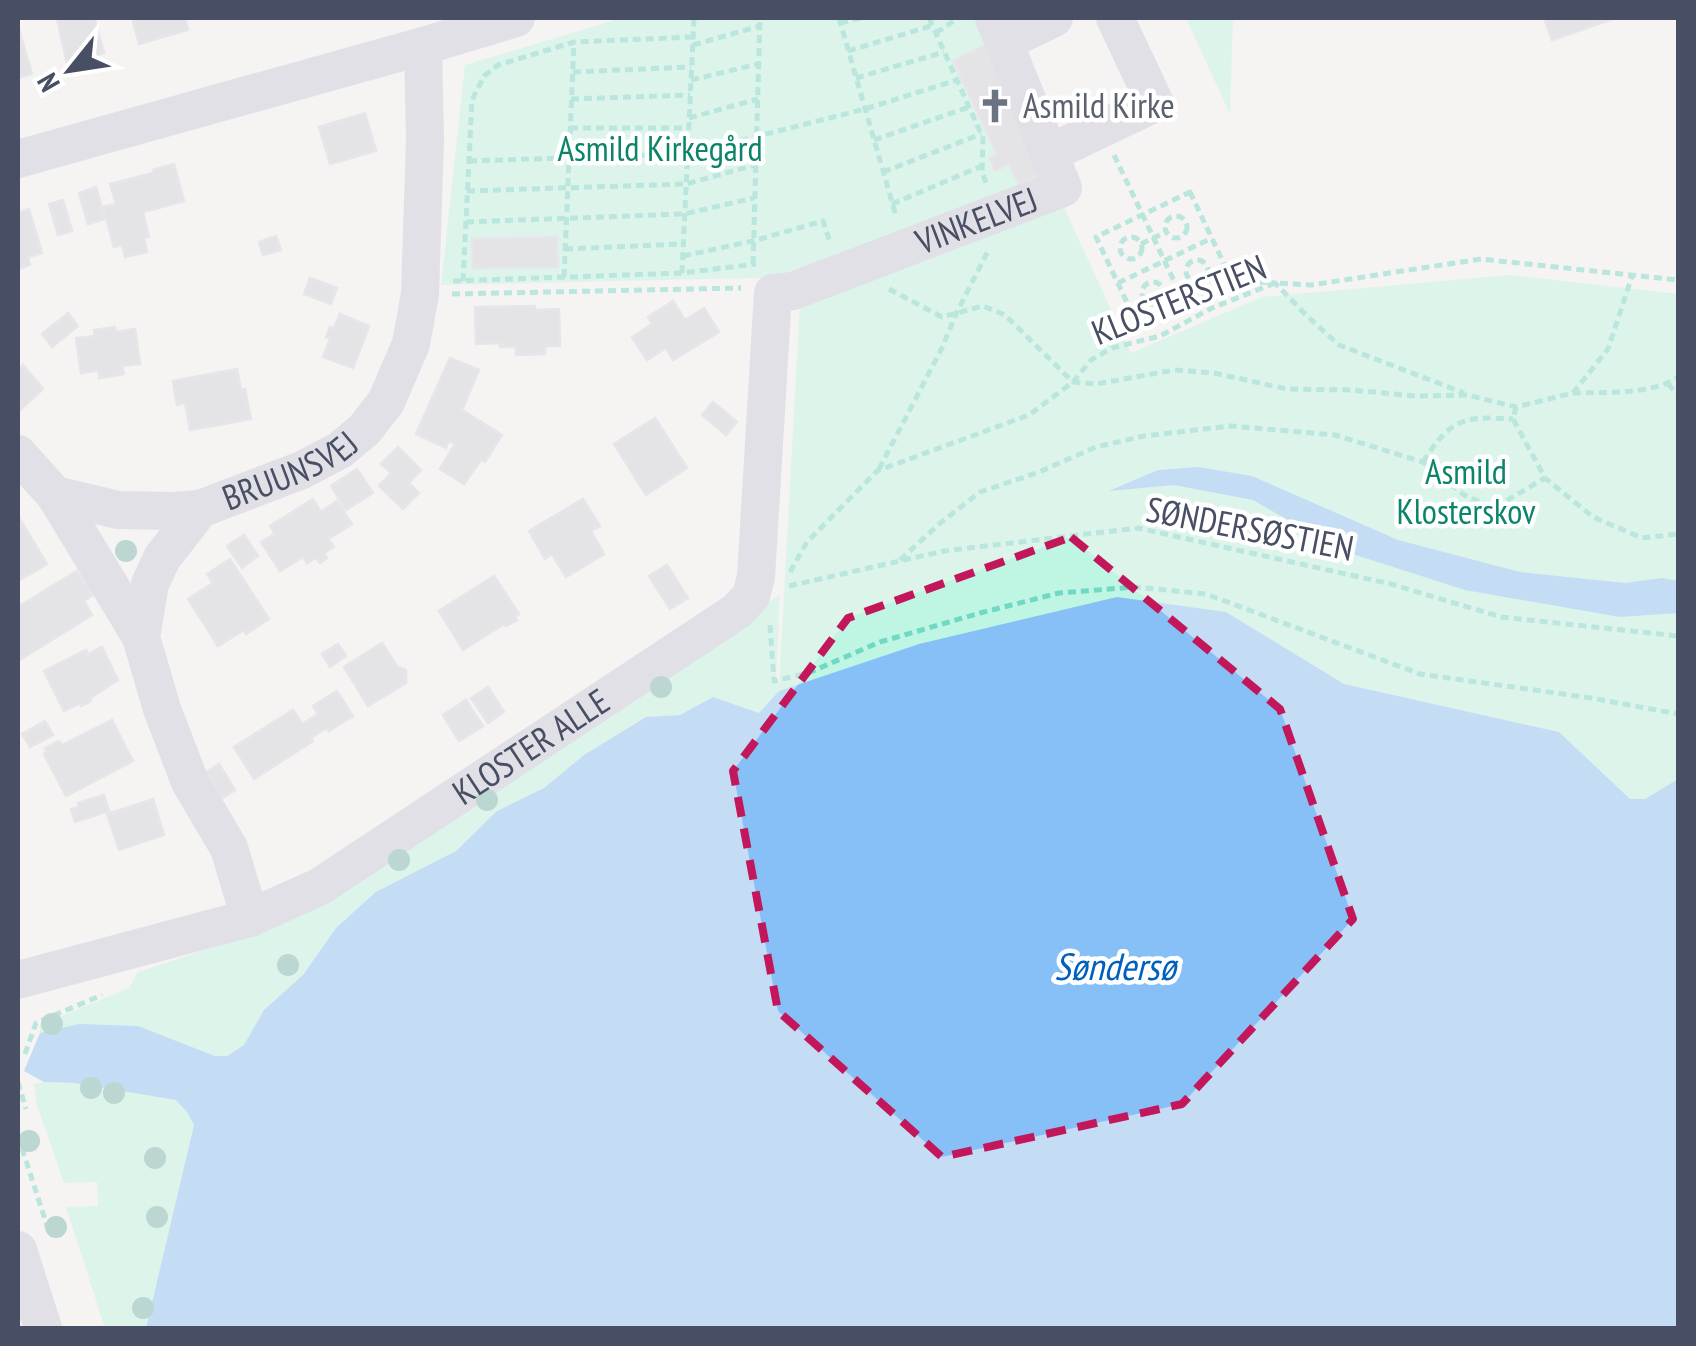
<svg xmlns="http://www.w3.org/2000/svg" width="1696" height="1346" font-family="'PT Sans Narrow',sans-serif">
	<style>
		.green { fill: #bef6e3 }
		.water { fill: #87c0f7 }
		.building { fill: #cfd0d8; stroke: #d6d6df; stroke-width: 2.5 }
		.lines { fill: none; stroke-linecap: round; stroke-linejoin: round }
		.path { stroke: #71d8c3; stroke-width: 5; stroke-dasharray: 8 5; stroke-linecap: butt }
		.minor { stroke: #c5cad8; stroke-width: 38 }
		.tree { fill: #75b6a8 }
		.marked { fill: none; stroke: #c2185b; stroke-width: 8; stroke-dasharray: 20 12; stroke-linejoin: round }
		.labels { text-anchor: middle; stroke-width: 9; stroke-linejoin: round; paint-order: stroke }
		.worship-label { font-size: 35px; fill: #5b616d; stroke: #fff; text-anchor: start }
		.park-label { font-size: 35px; fill: #0c846a; stroke: #fff }
		.street-label { font-size: 35px; fill: #484e63; stroke: #fff }
		.water-label { font-size: 38px; font-style: italic; fill: #0060be; stroke: #fff }
	</style>
	<rect width="100%" height="100%" fill="#f5f3f3"/>
	<g class="green">
		<polygon points="622,18 976,18 986,45 953,62 997,154 990,158 995,170 1009,164 1019,185 1001,198 803,277 441,285 465,65"/>
		<polygon points="1186,18 1233,18 1230,114"/>
		<polygon points="1062,203 1131,353 1262,297 1510,275 1678,294 1678,779 1645,799 1630,799 1559,732 1344,684 1226,612 759,713 713,697 680,715 646,717 584,755 544,788 497,811 456,851 376,893 336,928 303,975 264,1010 244,1045 227,1056 215,1056 138,1026 40,1033 40,1025 129,988 138,972 275,927 780,595 776,678 779,685 800,303"/>
		<polygon points="44,1082 74,1083 176,1100 187,1112 194,1125 146,1328 105,1328 66,1207 98,1206 97,1182 64,1183 37,1105 34,1084"/>
	</g>
	<g class="water">
		<polygon points="1198,467 1252,476 1398,540 1520,572 1625,583 1662,578 1678,581 1678,613 1620,617 1465,590 1340,550 1253,500 1174,485 1109,491 1158,470"/>
		<polygon points="1117,597 1226,612 1344,684 1559,732 1630,799 1645,799 1678,779 1678,1328 146,1328 194,1125 187,1112 176,1100 74,1083 44,1082 24,1071 40,1033 79,1024 138,1026 215,1056 227,1056 244,1045 264,1010 303,975 336,928 376,892 456,851 497,811 544,788 584,755 646,717 680,715 713,697 759,713 779,691 919,644"/>
	</g>
	<g class="building">
		<polygon points="57,18 94,18 104,53 91,57 92,62 80,65 79,61 67,64"/>
		<polygon points="132,18 185,18 188,30 139,44"/>
		<polygon points="1544,18 1616,18 1552,40"/>
		<polygon points="18,26 32,74 18,78"/>
		<polygon points="986,45 1042,174 1019,185 1009,164 995,171 990,158 997,154 953,61"/>
		<polygon points="365,113 376,151 330,164 319,127"/>
		<polygon points="174,164 184,201 143,212 149,237 144,238 147,252 125,257 122,245 114,247 103,207 116,204 110,184 153,173 153,170"/>
		<polygon points="96,187 105,219 88,224 79,193"/>
		<polygon points="63,200 72,231 58,235 49,204"/>
		<polygon points="29,209 42,253 28,257 30,265 18,269 18,213"/>
		<polygon points="276,236 281,250 263,255 259,242"/>
		<polygon points="557,237 558,267 473,268 472,239"/>
		<polygon points="310,278 337,288 331,304 304,294"/>
		<polygon points="673,301 685,320 704,308 719,332 673,360 666,348 647,360 632,337 652,324 648,317"/>
		<polygon points="535,306 534,310 559,309 560,346 545,346 545,354 516,355 516,347 500,347 500,343 476,344 475,307"/>
		<polygon points="68,313 78,326 52,347 42,334"/>
		<polygon points="340,314 369,326 353,368 323,357 330,339 326,337 330,327 334,328"/>
		<polygon points="115,327 116,332 135,329 140,364 122,366 124,374 99,378 99,370 81,373 76,338 95,336 94,330"/>
		<polygon points="450,358 479,370 462,410 502,435 485,462 481,460 464,484 440,469 455,444 449,441 446,448 416,434"/>
		<polygon points="23,365 43,389 20,410 18,407 18,370"/>
		<polygon points="237,369 241,390 245,389 251,419 190,430 185,403 177,405 173,381"/>
		<polygon points="713,402 737,422 726,435 702,415"/>
		<polygon points="655,418 687,468 646,495 614,444"/>
		<polygon points="398,447 421,470 409,483 419,493 403,509 379,486 391,473 381,464"/>
		<polygon points="357,469 373,493 346,510 331,486"/>
		<polygon points="313,499 321,512 337,501 352,524 328,539 334,547 324,553 327,558 320,563 316,558 307,563 303,557 280,571 261,542 275,534 270,526"/>
		<polygon points="583,499 600,526 591,531 604,554 566,577 552,554 545,559 529,531"/>
		<polygon points="18,516 47,564 18,581"/>
		<polygon points="244,535 258,556 242,568 227,546"/>
		<polygon points="230,559 269,619 246,634 244,630 218,646 188,599 213,583 207,574"/>
		<polygon points="667,565 688,598 670,609 649,576"/>
		<polygon points="77,571 93,595 84,601 92,615 18,661 18,607"/>
		<polygon points="494,576 519,614 515,617 517,620 506,626 504,624 463,650 439,611"/>
		<polygon points="382,643 397,666 406,670 406,683 368,706 344,667"/>
		<polygon points="338,644 346,656 330,667 322,654"/>
		<polygon points="102,647 118,680 90,698 91,701 81,706 80,703 64,711 44,671 86,650 88,654"/>
		<polygon points="488,687 504,712 488,723 471,698"/>
		<polygon points="337,691 353,716 329,731 326,728 311,738 313,741 254,779 234,747 293,710 302,724 318,714 313,706"/>
		<polygon points="466,700 483,726 459,741 443,715"/>
		<polygon points="112,720 133,761 66,796 44,754 47,752 45,748 59,741 62,745"/>
		<polygon points="45,721 53,735 30,747 22,734"/>
		<polygon points="219,764 235,790 222,798 207,772"/>
		<polygon points="104,795 109,811 75,822 71,809 79,807 78,803"/>
		<polygon points="153,799 164,835 119,850 107,814"/>
	</g>
	<g class="lines">
		<g class="path">
			<polyline points="839,18 896,216"/>
			<polyline points="929,18 983,138 982,171 986,183"/>
			<polyline points="840,23 860,18"/>
			<polyline points="936,33 958,18"/>
			<polyline points="693,45 760,26"/>
			<polyline points="848,51 931,26"/>
			<polyline points="573,72 691,67"/>
			<polyline points="856,78 944,52"/>
			<polyline points="691,80 758,64"/>
			<polyline points="571,99 690,95"/>
			<polyline points="689,118 758,99"/>
			<polyline points="570,128 687,128"/>
			<polyline points="874,140 969,107"/>
			<polyline points="1114,155 1186,306"/>
			<polyline points="469,161 687,154 865,109 957,80"/>
			<polyline points="883,172 981,134"/>
			<polyline points="467,191 686,184 755,165"/>
			<polygon points="1190,192 1233,283 1139,328 1096,237"/>
			<polyline points="892,204 982,166"/>
			<circle cx="1176" cy="227" r="11"/>
			<polyline points="466,222 684,214 754,198"/>
			<circle cx="1131" cy="248" r="11"/>
			<polyline points="1141,244 1166,232"/>
			<polyline points="565,249 682,244"/>
			<polyline points="683,256 753,241 823,221 830,242"/>
			<circle cx="1197" cy="271" r="11"/>
			<polyline points="753,264 760,18"/>
			<polyline points="682,273 694,18"/>
			<polyline points="564,277 574,42"/>
			<polyline points="453,281 682,273 756,264"/>
			<polyline points="463,281 472,100 484,76 498,65 574,42 693,37"/>
			<circle cx="1153" cy="293" r="11"/>
			<polyline points="1118,283 1212,238"/>
			<polyline points="1233,283 1246,281 1275,283 1306,315 1339,345 1464,393"/>
			<polyline points="889,289 942,317 983,306 1005,315 1073,382 1096,384 1175,370 1214,373 1287,389 1351,390 1415,396 1467,395 1516,407 1573,393 1608,349 1632,276"/>
			<polyline points="452,294 741,288"/>
			<polyline points="1668,384 1678,395"/>
			<path d="M1573,393c30,-1 81,2 105,-16"/>
			<polyline points="1516,407 1513,419 1545,478 1593,517 1642,538 1678,534"/>
			<path d="M1423,462c28,-44 41,-46 90,-43"/>
			<polyline points="879,469 942,348 956,314 988,251"/>
			<polyline points="900,560 939,524 980,492 1039,472 1096,447 1144,436 1231,426 1335,435 1423,462 1464,495 1494,508 1545,478"/>
			<polyline points="790,572 807,542 877,471 1029,415 1073,382 1091,360 1112,348 1160,336 1212,308 1275,283 1311,285 1481,259 1678,280"/>
			<polyline points="789,586 944,551 1138,528 1391,584 1501,617 1678,636"/>
			<polyline points="770,625 774,681 808,673 880,642 980,613 1059,593 1135,587 1206,594 1420,674 1591,698 1678,714"/>
			<polyline points="25,1054 36,1023 102,995"/>
			<polyline points="18,1082 26,1109"/>
			<polyline points="18,1136 50,1235"/>
		</g>
		<g class="minor">
			<polyline points="1004,42 1054,18"/>
			<polyline points="1048,154 1155,103 1115,18"/>
			<polyline points="18,159 423,46 516,18"/>
			<polyline points="18,454 55,495 141,637"/>
			<polyline points="55,495 118,510 173,511 200,509"/>
			<path id="s1" d="M250,918l-21,-70 -39,-66 -28,-73 -21,-72 9,-53 12,-26 38,-49 102,-39 38,-20 24,-20 22,-28 25,-58 9,-50 5,-155 -2,-93"/>
			<path id="s2" d="M18,980l232,-62 69,-31 418,-276 14,-15 5,-19 17,-284 20,-2 270,-103 -69,-170"/>
			<polyline points="18,1250 43,1328"/>
		</g>
	</g>
	<g class="tree">
		<circle cx="126" cy="551" r="11"/>
		<circle cx="661" cy="687" r="11"/>
		<circle cx="487" cy="800" r="11"/>
		<circle cx="399" cy="860" r="11"/>
		<circle cx="288" cy="965" r="11"/>
		<circle cx="52" cy="1024" r="11"/>
		<circle cx="91" cy="1088" r="11"/>
		<circle cx="114" cy="1093" r="11"/>
		<circle cx="29" cy="1141" r="11"/>
		<circle cx="155" cy="1158" r="11"/>
		<circle cx="157" cy="1217" r="11"/>
		<circle cx="56" cy="1227" r="11"/>
		<circle cx="143" cy="1308" r="11"/>
	</g>
	<path d="M0 0H1696V1346H0ZM1071,537l209,172 73,210 -171,185 -240,53 -164,-146 -45,-240 115,-153z" fill="#f5f3f3" fill-opacity=".55" fill-rule="evenodd"/>
	<path class="marked" d="M1071,537l209,172 73,210 -171,185 -240,53 -164,-146 -45,-240 115,-153z"/>
	<defs>
		<g id="church-bare" transform="scale(2.7)"><path d="M-1.2-6h2.4v3.5h3.3v2.4h-3.3V6h-2.4V-.1h-3.3v-2.4h3.3Z" fill="#6b7280" stroke="#fff" stroke-width="2.5" paint-order="stroke"/></g>
	</defs>
	<g fill-rule="evenodd">
		<use href="#church-bare" x="995" y="106"/>
	</g>
	<g class="labels">
		<g class="worship-label">
			<text x="1023" y="118">Asmild Kirke</text>
		</g>
		<g class="park-label">
			<text x="660" y="161">Asmild Kirkegård</text>
			<text x="1466" y="484">Asmild<tspan x="1466" dy="40">Klosterskov</tspan></text>
		</g>
		<g class="street-label">
			<text dy="12" stroke="none"><textPath href="#s2" startOffset="1358">VINKELVEJ</textPath></text>
			<text transform="translate(1179 300) rotate(-22)" y="12">KLOSTERSTIEN</text>
			<text dy="12" stroke="none"><textPath href="#s1" startOffset="545">BRUUNSVEJ</textPath></text>
			<text transform="translate(1250 529) rotate(11)" y="12">SØNDERSØSTIEN</text>
			<text dy="12" stroke="none"><textPath href="#s2" startOffset="570">KLOSTER ALLE</textPath></text>
		</g>
		<g class="water-label">
			<text x="1115" y="980">Søndersø</text>
		</g>
	</g>
	<rect width="1696" height="1346" fill="none" stroke="#484e63" stroke-width="40"/>
	<g transform="translate(70 70) rotate(240)" stroke="#ffffff" stroke-width="8" paint-order="stroke">
	<path d="M0-8L18 38L0 25L-18 38Z" fill="#484e63"/>
	<text y="-15" font-size="28" font-weight="bold" text-anchor="middle" fill="#484e63">N</text>
	</g>
</svg>
